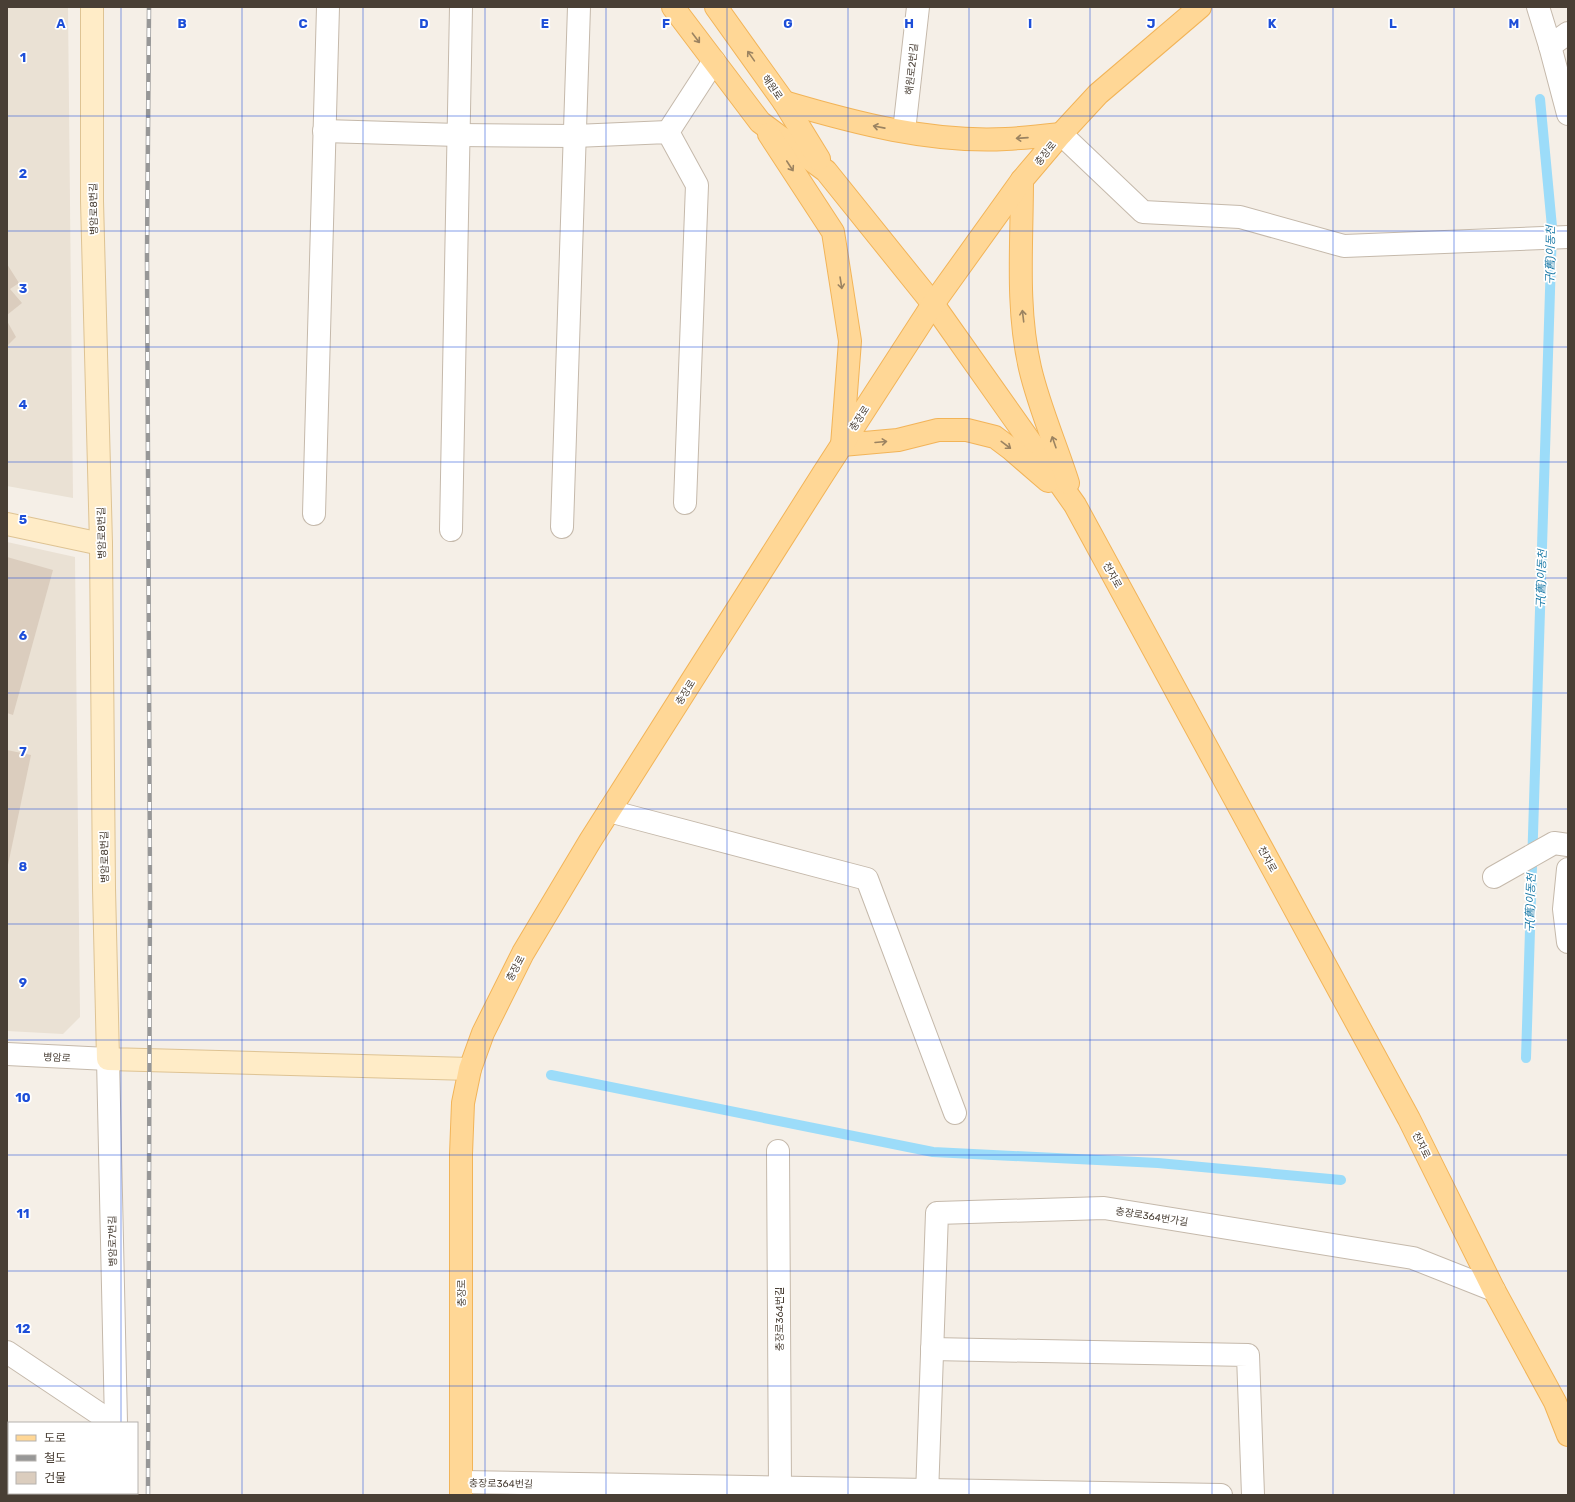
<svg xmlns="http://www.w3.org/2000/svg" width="1575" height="1502" font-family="Rubik,'Noto Sans KR',sans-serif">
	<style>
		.residential { fill: #eae1d4 }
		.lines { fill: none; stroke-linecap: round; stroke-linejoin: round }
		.stream { stroke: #9cdcf9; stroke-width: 10 }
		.building { fill: #dbcdbe }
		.street-casing { stroke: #c5b9ab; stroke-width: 24 }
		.secondary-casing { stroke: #dec393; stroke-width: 24 }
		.primary-casing { stroke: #f2b458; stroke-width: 24 }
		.street { stroke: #fff; stroke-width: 22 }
		.secondary { stroke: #ffecc7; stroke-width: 22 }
		.primary { stroke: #ffd796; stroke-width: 22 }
		.rail-casing { stroke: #979797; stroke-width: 4.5 }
		.rail { stroke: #fff; stroke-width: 3; stroke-dasharray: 9; stroke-linecap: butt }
		.oneway { stroke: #9b8361 }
		.grid { fill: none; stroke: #1d4ed8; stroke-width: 1; stroke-opacity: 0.55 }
		.labels { text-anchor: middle; stroke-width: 3.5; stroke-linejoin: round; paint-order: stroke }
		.street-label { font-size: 10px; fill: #493f35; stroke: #fff }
		.water-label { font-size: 11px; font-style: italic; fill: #1e7ca8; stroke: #fff }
		.grid-label { font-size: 13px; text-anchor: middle; font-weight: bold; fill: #1d4ed8; stroke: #fff; stroke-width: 3.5; stroke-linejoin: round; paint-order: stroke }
	</style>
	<rect width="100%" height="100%" fill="#f5efe7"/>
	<g class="residential">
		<polygon points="7,7 68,7 73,498 7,486"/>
		<polygon points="7,542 75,557 80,1017 63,1034 7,1031"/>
	</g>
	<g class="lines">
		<g class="stream">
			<polyline points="1526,1058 1552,227 1540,99"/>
			<polyline points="551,1075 933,1152 1158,1163 1341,1180"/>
		</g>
	</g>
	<g class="building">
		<polygon points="7,264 19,283 10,289 22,303 7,315"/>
		<polygon points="7,321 16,337 7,346"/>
		<polygon points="7,557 53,570 13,715 7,713"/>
		<polygon points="7,750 31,755 8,865 7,865"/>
	</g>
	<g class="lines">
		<g class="street-casing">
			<g id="street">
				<polyline points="1538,7 1550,46 1568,114"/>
				<polyline points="1550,46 1568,33"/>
				<polyline points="324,131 458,135 575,136 668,132 697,185 685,503"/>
				<polyline points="904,131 918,7"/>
				<polyline points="668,132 714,61"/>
				<polyline points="1061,134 1143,212 1240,217 1344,246 1568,237"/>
				<polyline points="314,514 328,7"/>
				<polyline points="562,527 579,7"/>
				<polyline points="451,530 461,7"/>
				<polyline points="609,811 867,879 955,1113"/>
				<polyline points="1568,869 1564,909 1568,942"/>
				<polyline points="1494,877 1554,843 1568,845"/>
				<polyline points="7,1054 108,1059 116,1423"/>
				<polyline points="778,1151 780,1487"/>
				<polyline points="932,1349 1248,1355 1253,1495"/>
				<polyline points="7,1352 113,1423"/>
				<polyline points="461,1482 1221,1495"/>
				<polyline points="7,1491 9,1491"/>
				<polyline points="61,1493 117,1495"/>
				<polyline points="927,1495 937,1213 1104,1208 1413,1258 1494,1290"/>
			</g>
		</g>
		<g class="secondary-casing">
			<g id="secondary">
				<polyline points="92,7 92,201 101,544 104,888 108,1059 470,1069"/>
				<polyline points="7,524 101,544"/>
			</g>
		</g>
		<g class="primary-casing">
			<g id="primary">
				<polyline points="673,7 760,122 826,171 933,304 1075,505 1409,1119 1494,1290 1555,1402 1568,1435"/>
				<polyline points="716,7 784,102 819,159"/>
				<path d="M784,102c71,21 147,41 222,37 18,-1 37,-3 55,-5"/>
				<polyline points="769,134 833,232 850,341 842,445 898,440 938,430 967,430 995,437 1011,449 1048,481"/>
				<path d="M1022,180c0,63 -6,127 8,188 9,39 26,77 38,115"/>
				<polyline points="461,1495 461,1154 463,1103 470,1069 483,1033 523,953 590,841 823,474 933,304 1022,180 1061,134 1098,94 1200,7"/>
			</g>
		</g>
		<use href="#street" class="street"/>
		<use href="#secondary" class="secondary"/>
		<use href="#primary" class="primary"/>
		<g class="rail-casing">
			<polyline id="rail" points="148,1495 150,889 147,257 149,7"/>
		</g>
		<use href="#rail" class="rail"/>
	</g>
	<defs><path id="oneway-shaft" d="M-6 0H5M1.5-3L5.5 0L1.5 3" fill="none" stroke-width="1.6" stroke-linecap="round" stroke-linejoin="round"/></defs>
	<g class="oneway">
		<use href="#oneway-shaft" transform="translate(696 38) rotate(53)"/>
		<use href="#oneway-shaft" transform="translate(751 56) rotate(-125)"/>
		<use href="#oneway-shaft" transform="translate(879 127) rotate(-169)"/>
		<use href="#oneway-shaft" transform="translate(1022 138) rotate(176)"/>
		<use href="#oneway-shaft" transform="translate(790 166) rotate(57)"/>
		<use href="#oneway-shaft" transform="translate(841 283) rotate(81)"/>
		<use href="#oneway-shaft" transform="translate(1023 316) rotate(-97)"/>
		<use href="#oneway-shaft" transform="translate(881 442) rotate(-5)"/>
		<use href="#oneway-shaft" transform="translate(1054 442) rotate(-109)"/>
		<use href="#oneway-shaft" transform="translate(1006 445) rotate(37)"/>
	</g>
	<path class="grid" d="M121,7v1416M242,7v1488M363,7v1488M485,7v1488M606,7v1488M727,7v1488M848,7v1488M969,7v1488M1090,7v1488M1212,7v1488M1333,7v1488M1454,7v1488M7,116h1561M7,231h1561M7,347h1561M7,462h1561M7,578h1561M7,693h1561M7,809h1561M7,924h1561M7,1040h1561M7,1155h1561M7,1271h1561M7,1386h1561M121,1493v2"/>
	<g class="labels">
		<g class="street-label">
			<text transform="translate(911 69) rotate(-84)" y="4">해원로2번길</text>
			<text transform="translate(773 87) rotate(55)" y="4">해원로</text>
			<text transform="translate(1045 153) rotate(-51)" y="4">충장로</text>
			<text transform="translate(93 209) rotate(-91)" y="4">병암로8번길</text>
			<text transform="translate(859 418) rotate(-57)" y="4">충장로</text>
			<text transform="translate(101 533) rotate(-91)" y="4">병암로8번길</text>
			<text transform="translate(1113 575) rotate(61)" y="4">천자로</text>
			<text transform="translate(685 692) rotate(-58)" y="4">충장로</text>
			<text transform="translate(104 857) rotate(-91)" y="4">병암로8번길</text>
			<text transform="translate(1268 859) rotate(61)" y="4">천자로</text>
			<text transform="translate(515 968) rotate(-62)" y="4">충장로</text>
			<text transform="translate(57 1057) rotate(3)" y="4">병암로</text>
			<text transform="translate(1422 1145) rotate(64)" y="4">천자로</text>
			<text transform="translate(1152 1216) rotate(9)" y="4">충장로364번가길</text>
			<text transform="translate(112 1241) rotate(-91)" y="4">병암로7번길</text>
			<text transform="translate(461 1293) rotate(-90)" y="4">충장로</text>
			<text transform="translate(779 1319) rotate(-90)" y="4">충장로364번길</text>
			<text transform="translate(501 1483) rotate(1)" y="4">충장로364번길</text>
		</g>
		<g class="water-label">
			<text transform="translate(1550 255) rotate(-89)" y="4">구(舊)이동천</text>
			<text transform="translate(1541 579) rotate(-88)" y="4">구(舊)이동천</text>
			<text transform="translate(1530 903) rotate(-88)" y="4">구(舊)이동천</text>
		</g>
	</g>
	<g class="grid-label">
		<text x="61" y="28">A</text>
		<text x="182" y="28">B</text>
		<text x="303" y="28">C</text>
		<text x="424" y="28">D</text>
		<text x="545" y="28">E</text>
		<text x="666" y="28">F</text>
		<text x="788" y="28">G</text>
		<text x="909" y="28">H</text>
		<text x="1030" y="28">I</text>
		<text x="1151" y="28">J</text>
		<text x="1272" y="28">K</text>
		<text x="1393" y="28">L</text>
		<text x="1514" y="28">M</text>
		<text x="23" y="62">1</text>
		<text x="23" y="178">2</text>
		<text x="23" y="293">3</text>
		<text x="23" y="409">4</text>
		<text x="23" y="524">5</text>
		<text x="23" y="640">6</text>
		<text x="23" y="756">7</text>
		<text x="23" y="871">8</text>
		<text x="23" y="987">9</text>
		<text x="23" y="1102">10</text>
		<text x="23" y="1218">11</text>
		<text x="23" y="1333">12</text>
	</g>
	<rect width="1575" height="1502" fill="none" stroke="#493f35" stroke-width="16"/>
	<rect x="8" y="1422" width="130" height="72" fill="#ffffff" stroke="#b6b2ae"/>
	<rect x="16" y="1435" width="20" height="6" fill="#ffd796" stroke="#b6b2ae"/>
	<text x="44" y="1442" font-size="12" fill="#493f35">도로</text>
	<rect x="16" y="1455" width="20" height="6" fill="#979797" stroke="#b6b2ae"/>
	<text x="44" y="1462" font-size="12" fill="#493f35">철도</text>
	<rect x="16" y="1472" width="20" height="12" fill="#dbcdbe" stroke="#b6b2ae"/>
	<text x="44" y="1482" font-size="12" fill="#493f35">건물</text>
</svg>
